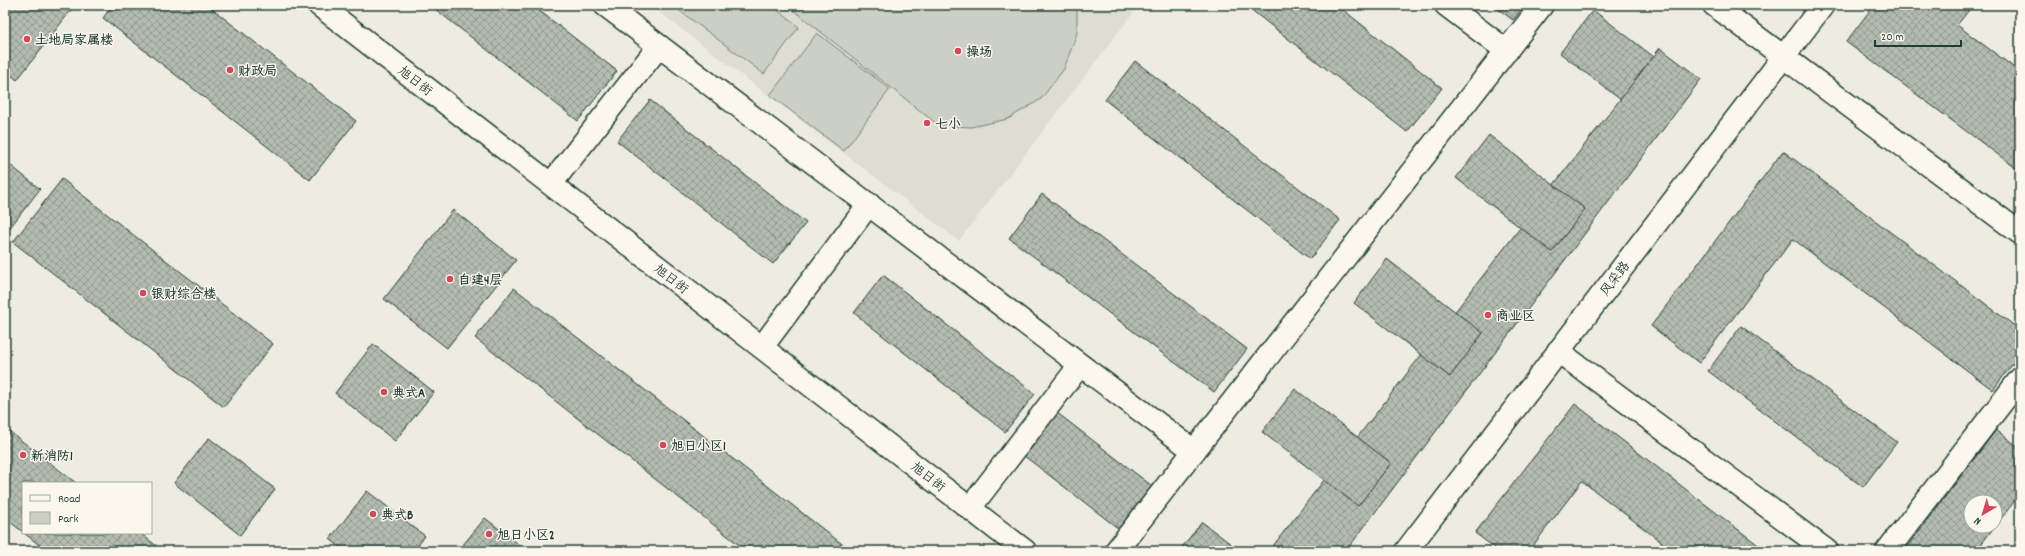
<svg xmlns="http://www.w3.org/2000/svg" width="2025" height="556" font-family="Dekko,'LXGW WenKai TC',sans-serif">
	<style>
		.built { fill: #ddddd2 }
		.green { fill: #cbcfc4; stroke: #75867c }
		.building { fill: url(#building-cross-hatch); stroke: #1f3d34; fill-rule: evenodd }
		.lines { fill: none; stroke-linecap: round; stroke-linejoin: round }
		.minor-casing { stroke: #1f3d34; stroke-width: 25 }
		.secondary-casing { stroke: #1f3d34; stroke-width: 25 }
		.minor { stroke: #fbf7ec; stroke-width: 22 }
		.secondary { stroke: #fbf7ec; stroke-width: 22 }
		.poi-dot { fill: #d1495b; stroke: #fbf7ec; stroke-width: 1.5 }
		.labels { text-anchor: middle; stroke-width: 3; stroke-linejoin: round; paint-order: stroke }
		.poi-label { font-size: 13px; font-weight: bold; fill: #1f3d34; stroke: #fbf7ec; text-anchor: start }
		.street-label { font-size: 13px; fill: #1f3d34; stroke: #fbf7ec }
	</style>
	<defs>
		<pattern id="building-cross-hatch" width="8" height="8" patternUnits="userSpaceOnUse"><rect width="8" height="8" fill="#b4bbb0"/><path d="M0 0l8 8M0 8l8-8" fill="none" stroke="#929990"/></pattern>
	</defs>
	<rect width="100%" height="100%" fill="#eeece1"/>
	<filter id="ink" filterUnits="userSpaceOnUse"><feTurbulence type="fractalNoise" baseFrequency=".025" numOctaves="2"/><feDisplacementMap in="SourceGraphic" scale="8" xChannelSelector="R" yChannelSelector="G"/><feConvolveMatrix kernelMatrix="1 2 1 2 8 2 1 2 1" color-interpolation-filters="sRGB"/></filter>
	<g filter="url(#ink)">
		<polygon class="built" points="650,5 1139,5 959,241"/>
		<g class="green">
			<polygon points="672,5 771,5 799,27 764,74"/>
			<polygon points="787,5 1077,5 1077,33 1064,69 1041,99 1008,119 971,127 938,125"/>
			<polygon points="817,33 890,89 844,151 770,95"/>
		</g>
		<g class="building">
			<polygon points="7,5 75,5 17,80 5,70 5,7"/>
			<polygon points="113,5 207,5 356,121 310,180 103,18"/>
			<polygon points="430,5 532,5 617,71 578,121"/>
			<polygon points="1245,5 1337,5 1442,88 1407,132"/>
			<polygon points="1493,5 1525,5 1513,20"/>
			<polygon points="1874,5 1973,5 1957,25 2020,72 2020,171 1846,42"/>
			<polygon points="1593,10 1689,84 1656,127 1560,53"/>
			<polygon points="1660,48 1701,79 1346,551 1269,551"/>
			<polygon points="1135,61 1340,220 1310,259 1105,100"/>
			<polygon points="650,100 806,223 773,264 617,141"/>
			<polygon points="1489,135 1585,209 1552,252 1456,178"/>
			<polygon points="1783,151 2020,330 2020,354 1993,390 1793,239 1699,363 1651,326"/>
			<polygon points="5,161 40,189 5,234"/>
			<polygon points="62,179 273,344 224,407 13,242"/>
			<polygon points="1042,194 1247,349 1214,392 1009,238"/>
			<polygon points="453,210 516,260 447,348 384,299"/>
			<polygon points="1387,259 1483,333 1450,377 1354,303"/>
			<polygon points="883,275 1035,394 1005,432 854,313"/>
			<polygon points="514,288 851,551 747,551 475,338"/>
			<polygon points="1741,326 1897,442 1863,487 1708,371"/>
			<polygon points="373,344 434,392 395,441 335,393"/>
			<polygon points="1295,389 1391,463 1358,506 1262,432"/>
			<polygon points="1575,404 1766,551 1673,551 1582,481 1529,551 1499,551 1475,533"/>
			<polygon points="2020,408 2020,419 2015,415"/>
			<polygon points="1056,412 1152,486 1119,529 1023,455"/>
			<polygon points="5,428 76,483 23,483 23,532 5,518"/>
			<path d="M1996,430l24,18v46l-41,53 5,4h-80zM1971,502h24v24h-24z"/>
			<polygon points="209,438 275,489 240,535 174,483"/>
			<polygon points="367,491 425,536 414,551 345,551 330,539"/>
			<polygon points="485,518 527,551 458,551"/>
			<polygon points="1202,522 1240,551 1179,551"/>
			<polygon points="24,533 140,533 163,551 47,551"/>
		</g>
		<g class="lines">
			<g class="minor-casing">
				<g id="minor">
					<polyline points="605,5 1194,451"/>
					<polyline points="1446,5 1507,51"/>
					<polyline points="551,184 659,46"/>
					<polyline points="762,347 869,204"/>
					<polyline points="1558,351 1827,551"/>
					<polyline points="970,508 1080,365"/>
					<polyline points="1116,551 1542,5"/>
					<polyline points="1887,551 2020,379"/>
				</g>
			</g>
			<g class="secondary-casing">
				<g id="secondary">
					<polyline points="319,5 1025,551"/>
					<polyline points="1714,5 2020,233"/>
					<polyline points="1406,551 1823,5"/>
				</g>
			</g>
			<use href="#minor" class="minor"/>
			<use href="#secondary" class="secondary"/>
		</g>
	</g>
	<g class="poi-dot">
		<circle cx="27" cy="39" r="4"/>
		<circle cx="958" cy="51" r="4"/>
		<circle cx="230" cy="70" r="4"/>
		<circle cx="927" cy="123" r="4"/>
		<circle cx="450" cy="279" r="4"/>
		<circle cx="143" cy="293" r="4"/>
		<circle cx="1488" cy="315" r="4"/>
		<circle cx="384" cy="392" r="4"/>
		<circle cx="663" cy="445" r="4"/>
		<circle cx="23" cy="455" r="4"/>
		<circle cx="373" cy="514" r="4"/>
		<circle cx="489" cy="534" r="4"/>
	</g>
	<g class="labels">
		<g class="poi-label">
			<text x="35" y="44">土地局家属楼</text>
			<text x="966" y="56">操场</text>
			<text x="238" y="75">财政局</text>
			<text x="935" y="128">七小</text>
			<text x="458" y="284">自建4层</text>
			<text x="151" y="298">银财综合楼</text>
			<text x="1496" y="320">商业区</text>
			<text x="392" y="397">典式A</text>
			<text x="671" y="450">旭日小区1</text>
			<text x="31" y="460">新消防1</text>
			<text x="381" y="519">典式B</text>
			<text x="497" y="539">旭日小区2</text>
		</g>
		<g class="street-label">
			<text transform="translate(416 80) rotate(38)" y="5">旭日街</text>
			<text transform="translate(672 278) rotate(38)" y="5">旭日街</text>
			<text transform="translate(1614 278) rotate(-53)" y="5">风采路</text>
			<text transform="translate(929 476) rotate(38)" y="5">旭日街</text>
		</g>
	</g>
	<rect width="2025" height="556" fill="none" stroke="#fbf7ec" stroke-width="20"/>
	<rect x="10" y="10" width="2005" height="536" fill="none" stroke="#1f3d34" stroke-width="1.5" filter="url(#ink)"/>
	<rect x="22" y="482" width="130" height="52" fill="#fbf7ec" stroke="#a3ada2"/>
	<rect x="30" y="495" width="20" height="6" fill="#fbf7ec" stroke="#a3ada2"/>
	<text x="58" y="502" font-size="12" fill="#1f3d34">Road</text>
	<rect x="30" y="512" width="20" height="12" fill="#cbcfc4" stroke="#a3ada2"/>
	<text x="58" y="522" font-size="12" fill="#1f3d34">Park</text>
	<g transform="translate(1983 514) rotate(218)"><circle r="19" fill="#fbf7ec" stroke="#a3ada2"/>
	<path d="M0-3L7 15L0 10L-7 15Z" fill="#d1495b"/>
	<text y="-6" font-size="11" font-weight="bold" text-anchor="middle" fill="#1f3d34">N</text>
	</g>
	<path d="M1875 40v6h86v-6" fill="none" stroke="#1f3d34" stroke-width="2"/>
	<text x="1881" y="40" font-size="12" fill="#1f3d34" stroke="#fbf7ec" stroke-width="3" paint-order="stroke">20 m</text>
</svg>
